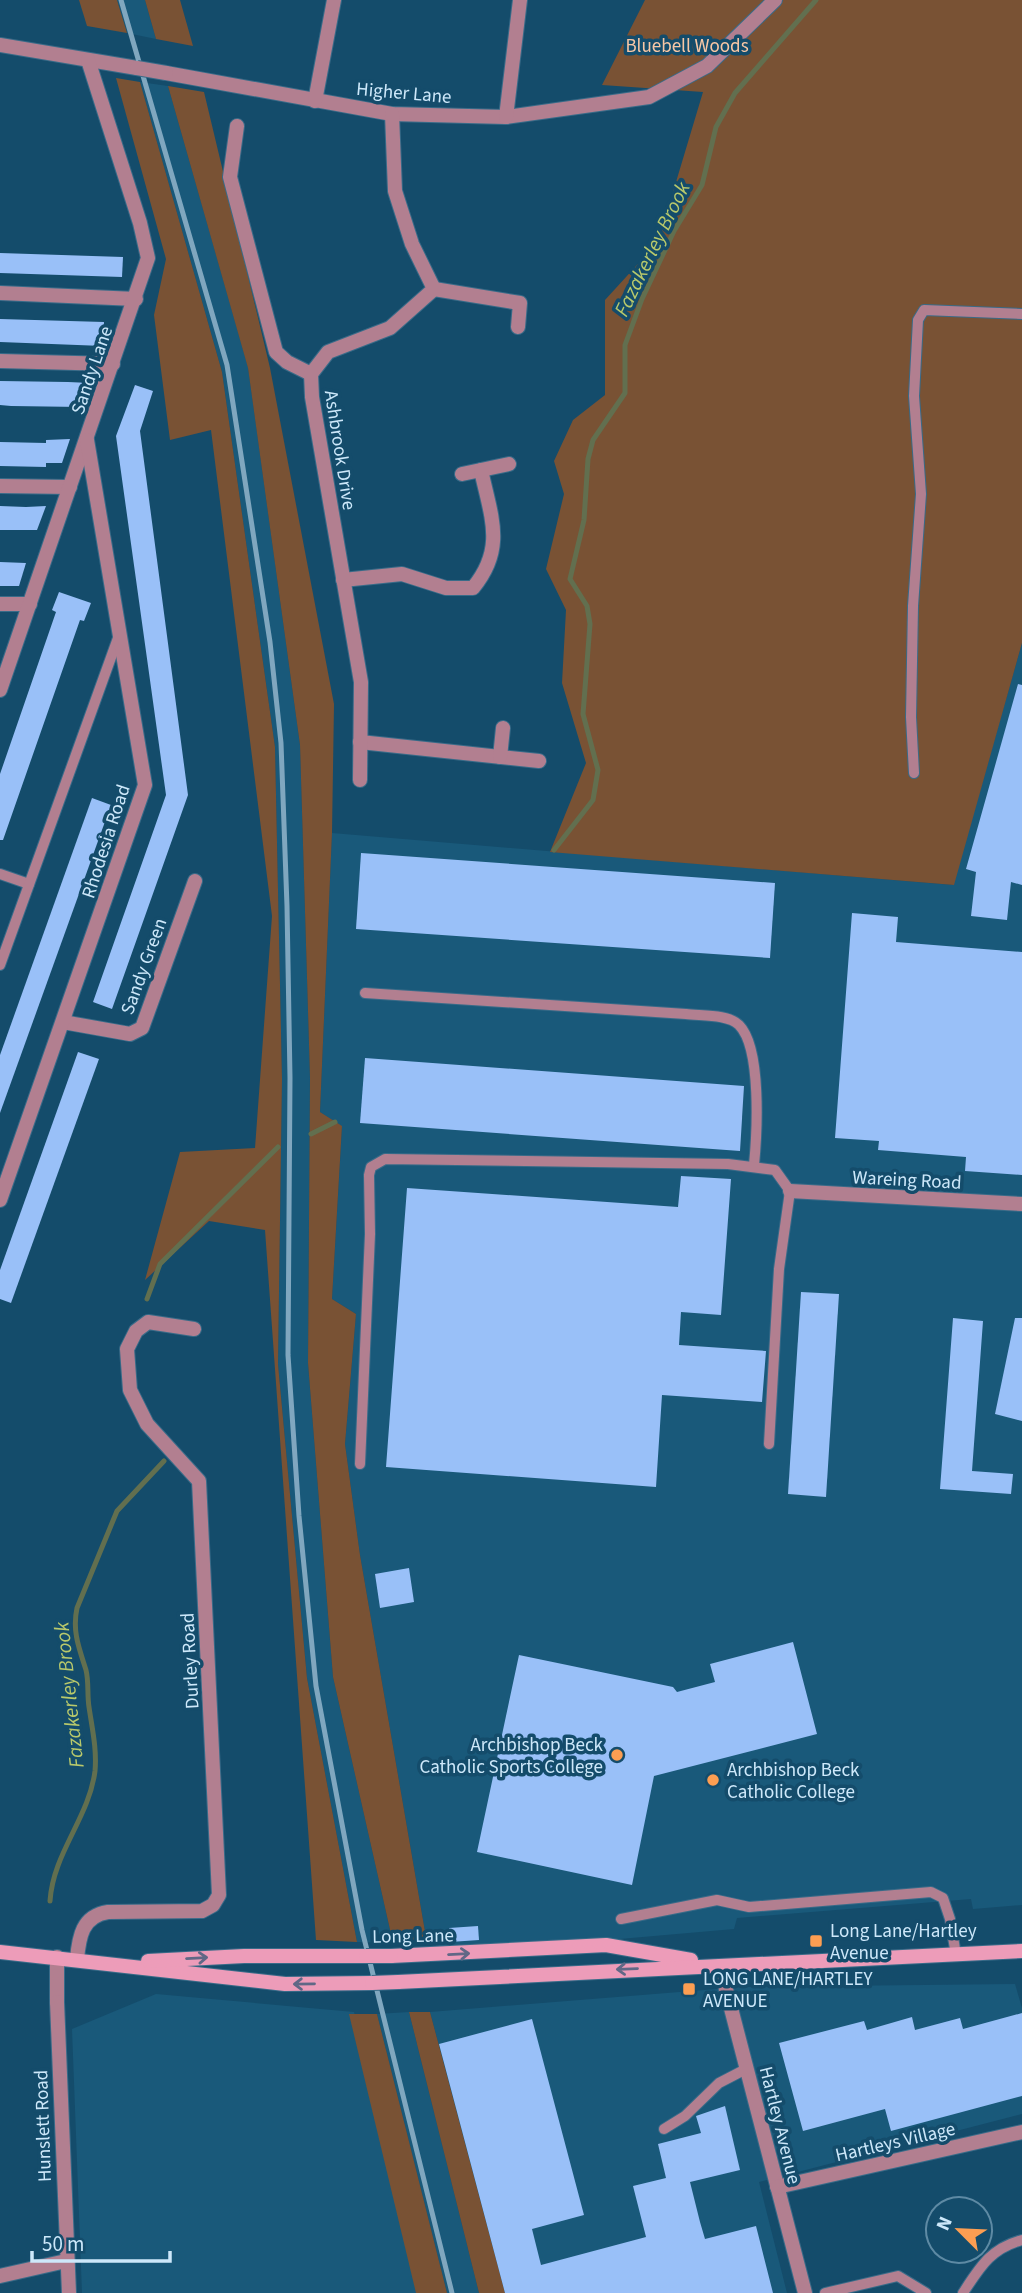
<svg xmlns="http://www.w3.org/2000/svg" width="1022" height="2293" font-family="'Source Sans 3',sans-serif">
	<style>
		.built { fill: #19597a }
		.green { fill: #795234 }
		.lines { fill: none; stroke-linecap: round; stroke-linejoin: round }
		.stream { stroke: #626f4f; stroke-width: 5 }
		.building { fill: #99c0f8 }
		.service-casing { stroke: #396b88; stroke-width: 12 }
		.pedestrian-casing { stroke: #396b88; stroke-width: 16 }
		.minor-casing { stroke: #396b88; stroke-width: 16 }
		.secondary-casing { stroke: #396b88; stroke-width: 16 }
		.service { stroke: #b27f90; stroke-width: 10 }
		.pedestrian { stroke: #b27f90; stroke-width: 14 }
		.minor { stroke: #b27f90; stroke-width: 14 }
		.secondary { stroke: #ed9cb9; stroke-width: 14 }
		.rail { stroke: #80a7bf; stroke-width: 5 }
		.minor-bridge-casing { stroke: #396b88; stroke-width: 16; stroke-linecap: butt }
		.secondary-bridge-casing { stroke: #396b88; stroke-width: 16; stroke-linecap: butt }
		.minor-bridge { stroke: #b27f90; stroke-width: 14 }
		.secondary-bridge { stroke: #ed9cb9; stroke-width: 14 }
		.oneway { stroke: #606886 }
		.poi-dot { fill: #fc9e52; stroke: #144c6b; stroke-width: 2.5 }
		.labels { text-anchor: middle; stroke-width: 7; stroke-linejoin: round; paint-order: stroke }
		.park-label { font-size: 19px; fill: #f8c7a5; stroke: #144c6b }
		.street-label { font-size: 19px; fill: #cde8fa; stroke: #144c6b }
		.poi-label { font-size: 19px; fill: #cde8fa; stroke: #144c6b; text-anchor: start }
		.water-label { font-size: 21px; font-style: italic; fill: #b9c96b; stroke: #144c6b }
	</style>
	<rect width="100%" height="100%" fill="#144c6b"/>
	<g class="built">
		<polygon points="117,0 145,0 156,39 127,33"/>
		<polygon points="140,82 168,86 248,367 300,745 310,1078 308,1363 333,1677 393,1943 357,1942 307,1678 278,1364 282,1079 275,747 222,372"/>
		<polygon points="1022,643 1022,1905 973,1909 971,1899 737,1918 734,1929 438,1955 435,1943 427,1943 360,1555 345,1444 356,1314 332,1299 342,1127 320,1112 332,833 953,885"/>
		<polygon points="1015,1984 1022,2008 1022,2114 759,2182 787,2293 505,2293 430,2012 742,1987"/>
		<polygon points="156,1994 354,2012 420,2293 82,2293 72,2029"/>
		<polygon points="409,2012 479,2293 447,2293 377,2014"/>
	</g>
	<g class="green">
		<polygon points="79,0 117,0 127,33 87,26"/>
		<polygon points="145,0 180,0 193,46 156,39"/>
		<polygon points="645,0 1022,0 1022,643 954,885 550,852 586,763 562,683 566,610 546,569 564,494 554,461 573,420 605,395 605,300 658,242 703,92 602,85"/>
		<polygon points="116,78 140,82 222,372 275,747 282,1079 278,1364 307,1678 357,1942 316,1940 265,1230 209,1221 145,1280 180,1152 255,1148 272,916 211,430 170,440 154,315 166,259"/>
		<polygon points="168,86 204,92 270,368 334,704 332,833 320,1112 342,1126 332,1299 356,1314 345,1444 360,1555 427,1943 393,1943 333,1677 308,1363 310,1078 300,745 248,368"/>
		<polygon points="409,2012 430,2012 505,2293 479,2293"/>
		<polygon points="349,2014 377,2014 447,2293 416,2293"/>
	</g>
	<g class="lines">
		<g class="stream">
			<polyline points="554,850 593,800 598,770 583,714 590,624 587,606 570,579 584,520 588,459 593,440 625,393 625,345 642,299 674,231 702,185 716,127 735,93 816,0"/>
			<polyline points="311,1134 335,1122"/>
			<polyline points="147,1299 160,1264 278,1147"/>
			<path d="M50,1901c3,-48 39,-83 45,-130 2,-22 -3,-43 -6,-64 -2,-12 0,-25 -3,-37 -7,-22 -14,-39 -9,-62l40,-97 47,-50"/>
		</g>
	</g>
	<g class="building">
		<polygon points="0,253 123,257 122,277 0,273"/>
		<polygon points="0,319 104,322 103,346 0,342"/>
		<polygon points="0,381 68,382 90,383 81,407 11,406 0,405"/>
		<polygon points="135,385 153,391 140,431 188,795 112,1009 93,1002 166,795 116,436"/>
		<polygon points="70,439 62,463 46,463 46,467 0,466 0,442 46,443 46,440"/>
		<polygon points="0,506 26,507 46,506 37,530 0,530"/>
		<polygon points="0,562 26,563 19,586 0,586"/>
		<polygon points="59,592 91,603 84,621 80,620 3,840 0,840 0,774 56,612 52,610"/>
		<polygon points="1018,684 1022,685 1022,885 1011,882 1007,920 971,916 976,872 966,869"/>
		<polygon points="92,798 111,805 0,1113 0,1055"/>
		<polygon points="361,853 775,883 770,958 356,929"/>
		<polygon points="852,913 898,917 896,942 1022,952 1022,1175 965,1171 966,1157 878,1150 879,1141 835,1138"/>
		<polygon points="78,1052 99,1059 11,1303 0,1299 0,1270"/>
		<polygon points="365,1058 744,1086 740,1151 360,1123"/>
		<polygon points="681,1176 731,1179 721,1315 681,1312 679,1345 766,1351 762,1402 662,1395 656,1487 386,1467 407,1188 678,1207"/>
		<polygon points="801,1292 839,1294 826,1497 788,1494"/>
		<polygon points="953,1318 983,1321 972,1471 1013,1474 1011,1494 940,1489"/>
		<polygon points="1015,1318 1022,1318 1022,1421 995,1414"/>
		<polygon points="409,1568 414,1602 380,1608 375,1574"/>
		<polygon points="793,1642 817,1734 654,1776 632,1885 477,1852 519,1655 673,1687 677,1692 715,1682 710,1664"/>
		<polygon points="478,1926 479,1940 450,1942 449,1928"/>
		<polygon points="1022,2013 1022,2096 891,2131 885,2109 803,2131 779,2043 864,2021 867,2030 912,2017 915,2030 960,2018 963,2029"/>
		<polygon points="532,2019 584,2215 532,2229 541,2265 646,2237 633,2186 666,2178 658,2144 701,2133 696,2116 725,2106 740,2170 690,2182 700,2222 705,2239 756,2226 773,2293 505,2293 439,2044"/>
	</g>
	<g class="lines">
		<g class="service-casing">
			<g id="service">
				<polyline points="914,773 911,717 913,606 921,494 914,396 918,320 924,310 1022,314"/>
				<polyline points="0,874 29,884"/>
				<polyline points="0,965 118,638"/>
				<path d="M365,993l321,21c15,2 42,0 53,11 23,23 18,109 15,140"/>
				<polyline points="360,1464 370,1234 369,1175 371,1167 385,1159 728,1164 775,1170 790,1191 779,1269 769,1444"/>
				<polyline points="621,1919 717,1900 749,1907 931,1892 943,1898 950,1919 956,1955"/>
				<polyline points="664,2129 685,2116 719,2083 746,2069"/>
				<polyline points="825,2293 898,2276 926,2293"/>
				<path d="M963,2293c17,-26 28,-45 59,-53"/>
			</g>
		</g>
		<g class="pedestrian-casing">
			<polyline id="pedestrian" points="57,2002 57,1957"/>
		</g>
		<g class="minor-casing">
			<g id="minor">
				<polyline points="0,45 137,68"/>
				<polyline points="166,73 392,114 506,117 649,97 707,66 775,0"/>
				<polyline points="315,101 334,0"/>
				<polyline points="506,117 520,0"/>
				<polyline points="237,126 230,177 276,352 287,362 311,374"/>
				<polyline points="434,289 520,303 518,327"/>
				<polyline points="0,293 136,299"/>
				<polyline points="0,361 113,364"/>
				<polyline points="462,474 509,464"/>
				<polyline points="0,486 70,487"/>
				<path d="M343,580l59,-6 44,14h27c33,-40 18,-71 8,-118"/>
				<polyline points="0,604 30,604"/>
				<polyline points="0,690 148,258 140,223 88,60"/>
				<polyline points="360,742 539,761"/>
				<polyline points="500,757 503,728"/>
				<polyline points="360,780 361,682 312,397 311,374 328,352 390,328 434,289 412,244 395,191 392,114"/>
				<polyline points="63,1022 130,1034 142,1028 195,881"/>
				<polyline points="790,1191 1022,1204"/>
				<polyline points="0,1200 145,785 87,440"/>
				<path d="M77,1959c2,-22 5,-43 31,-47l94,-1 11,-6 6,-10 -20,-414 -52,-57 -17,-34 -3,-41 9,-18 12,-9 46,7"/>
				<polyline points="720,1966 805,2293"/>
				<polyline points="57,2002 69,2293"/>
				<polyline points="777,2187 1022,2132"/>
				<polyline points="0,2276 66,2261"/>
			</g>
		</g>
		<g class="secondary-casing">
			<g id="secondary">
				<polyline points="0,1952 285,1984 372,1983"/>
				<polyline points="391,1956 606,1945 691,1960"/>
				<polyline points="148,1961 244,1956 366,1956"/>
				<polyline points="398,1982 1022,1951"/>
			</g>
		</g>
		<use href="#service" class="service"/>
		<use href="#pedestrian" class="pedestrian"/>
		<use href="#minor" class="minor"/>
		<use href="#secondary" class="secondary"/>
		<polyline class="rail" points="121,0 227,365 270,642 281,743 287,906 290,1078 288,1355 299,1516 316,1686 362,1930 452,2293"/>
		<g class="minor-bridge-casing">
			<polyline id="minor-bridge" points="137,68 166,73"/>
		</g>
		<g class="secondary-bridge-casing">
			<g id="secondary-bridge">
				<polyline points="366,1956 391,1956"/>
				<polyline points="372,1983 398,1982"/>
			</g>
		</g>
		<use href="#minor-bridge" class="minor-bridge"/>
		<use href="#secondary-bridge" class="secondary-bridge"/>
	</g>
	<defs><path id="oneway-shaft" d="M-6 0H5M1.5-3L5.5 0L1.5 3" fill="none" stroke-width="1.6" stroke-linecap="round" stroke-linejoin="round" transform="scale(1.75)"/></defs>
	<g class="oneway">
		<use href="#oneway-shaft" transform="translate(459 1954) rotate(-3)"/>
		<use href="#oneway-shaft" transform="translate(197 1958) rotate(-3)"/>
		<use href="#oneway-shaft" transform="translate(627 1969) rotate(178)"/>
		<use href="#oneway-shaft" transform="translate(304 1984) rotate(179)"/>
	</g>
	<g class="poi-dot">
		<circle cx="617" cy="1755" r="7"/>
		<circle cx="713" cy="1780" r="7"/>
		<rect x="809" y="1934" width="14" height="14" rx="3.5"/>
		<rect x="682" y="1982" width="14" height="14" rx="3.5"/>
	</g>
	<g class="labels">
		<g class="park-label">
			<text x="687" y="52">Bluebell Woods</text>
		</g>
		<g class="street-label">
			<text transform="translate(404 92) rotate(5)" y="7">Higher Lane</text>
			<text transform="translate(91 370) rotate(-71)" y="7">Sandy Lane</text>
			<text transform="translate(341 450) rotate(81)" y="7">Ashbrook Drive</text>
			<text transform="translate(105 841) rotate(-72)" y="7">Rhodesia Road</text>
			<text transform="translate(143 966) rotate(-70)" y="7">Sandy Green</text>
			<text transform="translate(907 1179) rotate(3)" y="7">Wareing Road</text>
			<text transform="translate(189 1661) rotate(-93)" y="7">Durley Road</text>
			<text transform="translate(413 1935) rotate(-1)" y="7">Long Lane</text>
			<text transform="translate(781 2125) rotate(76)" y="7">Hartley Avenue</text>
			<text transform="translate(42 2126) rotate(-92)" y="7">Hunslett Road</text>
			<text transform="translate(895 2141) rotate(-13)" y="7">Hartleys Village</text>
		</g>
		<g class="poi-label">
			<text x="603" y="1751" text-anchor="end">Archbishop Beck<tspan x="603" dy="22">Catholic Sports College</tspan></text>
			<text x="727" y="1776">Archbishop Beck<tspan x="727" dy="22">Catholic College</tspan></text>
			<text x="830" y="1937">Long Lane/Hartley<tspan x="830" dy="22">Avenue</tspan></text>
			<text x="703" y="1985">LONG LANE/HARTLEY<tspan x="703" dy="22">AVENUE</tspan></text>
		</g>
		<g class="water-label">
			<text transform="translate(652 249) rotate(-64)" y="7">Fazakerley Brook</text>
			<text transform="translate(69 1695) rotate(-96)" y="7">Fazakerley Brook</text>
		</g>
	</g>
	<g transform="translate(959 2230) rotate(294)"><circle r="33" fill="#144c6b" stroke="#5e8aa4" stroke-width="2"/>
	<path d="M0-5L12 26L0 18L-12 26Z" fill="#fc9e52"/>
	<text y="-10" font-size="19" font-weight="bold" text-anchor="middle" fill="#cde8fa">N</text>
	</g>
	<path d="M32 2251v10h138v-10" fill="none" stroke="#cde8fa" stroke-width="3.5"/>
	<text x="42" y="2251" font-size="21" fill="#cde8fa" stroke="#144c6b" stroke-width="5" paint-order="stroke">50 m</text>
</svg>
